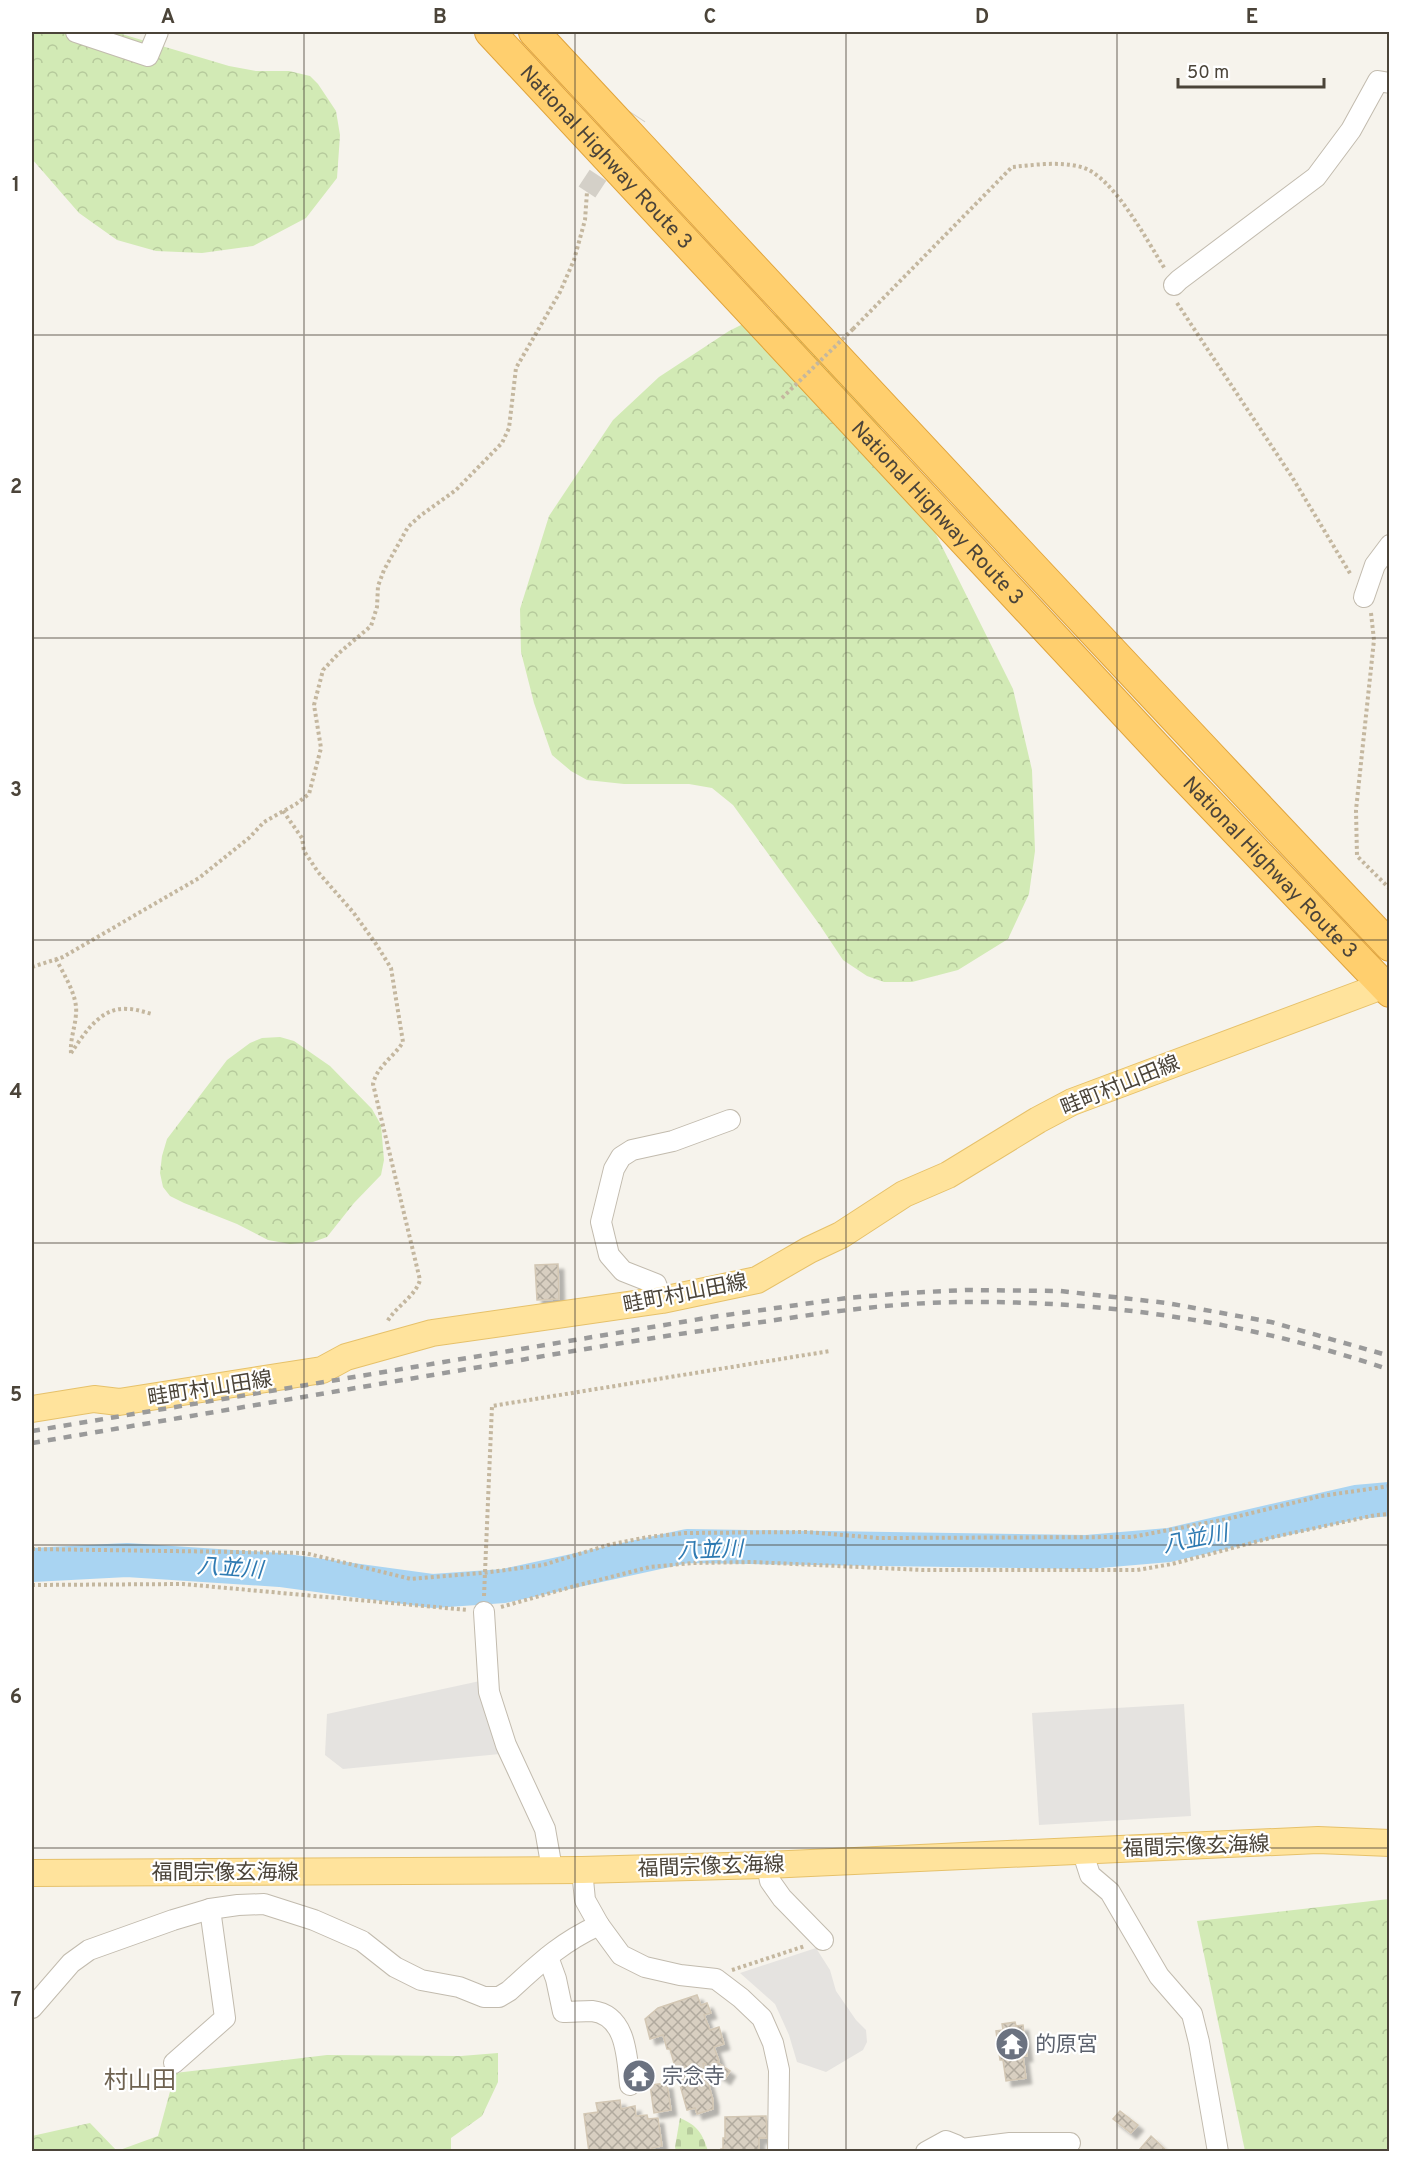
<svg xmlns="http://www.w3.org/2000/svg" width="1421" height="2183" font-family="Overpass,'Noto Sans JP',sans-serif">
	<style>
		.forest { fill: url(#forest-crowns) }
		.cemetery { fill: url(#cemetery-stones) }
		.parking { fill: #e5e3e0 }
		.lines { fill: none; stroke-linecap: round; stroke-linejoin: round }
		.river { stroke: #a9d4f2; stroke-width: 34 }
		.building { fill: url(#building-cross-hatch); stroke: #d3c7b4; stroke-width: 1.5; filter: url(#shadow) }
		.minor-tunnel { stroke: #d4d0c8; stroke-width: 20; stroke-dasharray: 20 10; stroke-linecap: butt }
		.minor-casing { stroke: #c2bbae; stroke-width: 22 }
		.major-casing { stroke: #e6c16a; stroke-width: 28 }
		.highway-casing { stroke: #e0a43c; stroke-width: 32 }
		.path { stroke: #c4b79f; stroke-width: 4; stroke-dasharray: 3 3; stroke-linecap: butt }
		.minor { stroke: #fff; stroke-width: 20 }
		.major { stroke: #ffe39c; stroke-width: 26 }
		.highway { stroke: #ffcf6e; stroke-width: 30 }
		.rail { stroke: #9a9a9a; stroke-width: 4.5; stroke-dasharray: 8 8; stroke-linecap: butt }
		.path-bridge { stroke: #c4b79f; stroke-width: 4; stroke-dasharray: 3 3; stroke-linecap: butt }
		.grid { fill: none; stroke: #4b4439; stroke-width: 1.5; stroke-opacity: 0.55 }
		.labels { text-anchor: middle; stroke-width: 4.5; stroke-linejoin: round; paint-order: stroke }
		.street-label { font-size: 21px; fill: #4b4439; stroke: #fff }
		.worship-label { font-size: 21px; fill: #5b616d; stroke: #fff; text-anchor: start }
		.water-label { font-size: 22px; font-style: italic; fill: #2e7ab2; stroke: #fff }
		.quarter-label { font-size: 24px; fill: #6e6250; stroke: #fff }
		.neatline { fill: none; stroke: #4b4439; stroke-width: 2 }
		.grid-label { font-size: 20px; text-anchor: middle; font-weight: bold; fill: #4b4439 }
	</style>
	<defs>
		<pattern id="forest-crowns" width="20" height="18" patternUnits="userSpaceOnUse" patternTransform="scale(1.5)"><rect width="20" height="18" fill="#d2eab5"/><path d="M2 6a3 3 0 1 1 6 0M12 15a3 3 0 1 1 6 0" fill="none" stroke="#b6ca9c"/></pattern>
		<pattern id="cemetery-stones" width="16" height="16" patternUnits="userSpaceOnUse" patternTransform="scale(1.5)"><rect width="16" height="16" fill="#d2eab5"/><path d="M2 7V4a2 2 0 0 1 4 0v3zM10 15v-3a2 2 0 0 1 4 0v3z" fill="#b6ca9c"/></pattern>
		<pattern id="building-cross-hatch" width="8" height="8" patternUnits="userSpaceOnUse" patternTransform="scale(1.5)"><rect width="8" height="8" fill="#d8cfc1"/><path d="M0 0l8 8M0 8l8-8" fill="none" stroke="#b1aa9e"/></pattern>
		<filter id="shadow"><feDropShadow dx="5.5" dy="5.5" stdDeviation="1.5" flood-color="#0004"/></filter>
	</defs>
	<rect width="100%" height="100%" fill="#f6f3ec"/>
	<g class="forest">
		<polygon points="32,32 115,32 229,66 256,71 289,71 310,76 318,84 336,111 340,135 337,178 306,218 253,246 202,253 156,251 117,240 79,213 32,159"/>
		<polygon points="783,315 832,340 901,464 1013,689 1032,770 1035,851 1029,894 1008,939 958,970 912,982 884,982 867,976 843,960 819,924 733,805 712,788 689,784 624,784 587,780 571,771 552,755 534,703 521,652 520,609 549,516 613,420 659,377 729,331 759,316"/>
		<polygon points="280,1037 294,1041 330,1066 372,1109 381,1125 384,1160 381,1175 354,1203 327,1237 313,1242 290,1244 268,1240 237,1224 184,1203 170,1196 163,1187 160,1173 162,1156 167,1139 227,1060 250,1043 262,1038"/>
		<polygon points="1389,1899 1389,2151 1245,2151 1197,1921"/>
		<polygon points="498,2053 498,2082 482,2116 451,2138 451,2151 32,2151 32,2136 90,2123 117,2151 158,2136 175,2073 327,2055 461,2056"/>
	</g>
	<path class="cemetery" d="M680,2118c18,8 22,15 28,33h-32l-1,-4z"/>
	<g class="parking">
		<polygon points="480,1681 500,1754 343,1769 325,1755 327,1714"/>
		<polygon points="1184,1704 1191,1816 1039,1825 1032,1713"/>
		<polygon points="816,1948 830,1970 836,1991 856,2020 866,2030 867,2042 863,2050 826,2072 797,2062 789,2035 775,2004 740,1973"/>
	</g>
	<g class="lines">
		<polyline class="river" points="32,1565 127,1560 280,1570 433,1591 504,1586 687,1546 1087,1552 1169,1545 1356,1502 1390,1499"/>
	</g>
	<g class="building">
		<polygon points="558,1264 559,1299 537,1300 535,1265"/>
		<polygon points="697,1995 701,2005 707,2003 711,2013 704,2015 710,2030 719,2027 724,2044 714,2047 719,2061 717,2062 730,2071 725,2079 707,2067 705,2063 703,2064 713,2100 713,2109 697,2114 695,2108 687,2110 670,2049 667,2049 663,2035 650,2039 645,2019 658,2008"/>
		<polygon points="1015,2022 1016,2026 1023,2025 1027,2056 1023,2056 1026,2078 1006,2081 1003,2060 1000,2060 996,2031 1003,2030 1002,2024"/>
		<polygon points="667,2083 671,2110 654,2113 650,2085"/>
		<polygon points="620,2100 621,2109 635,2106 636,2116 647,2115 648,2119 658,2118 662,2146 652,2148 652,2152 589,2152 584,2114 598,2112 596,2103"/>
		<polygon points="1120,2111 1138,2125 1131,2133 1113,2119"/>
		<polygon points="766,2116 767,2138 759,2138 759,2152 721,2152 721,2149 723,2149 723,2138 725,2138 725,2117"/>
		<polygon points="1151,2136 1168,2152 1139,2150"/>
	</g>
	<g class="lines">
		<polyline class="minor-tunnel" points="587,192 637,116"/>
		<g class="minor-casing">
			<g id="minor">
				<polyline points="76,32 148,56 158,32"/>
				<polyline points="1174,285 1179,280 1316,177 1351,130 1378,81 1390,83"/>
				<polyline points="1364,597 1375,565 1390,545"/>
				<polyline points="662,1300 656,1284 623,1271 609,1255 601,1222 614,1169 621,1157 632,1150 673,1141 730,1120"/>
				<polyline points="484,1612 489,1692 506,1745 545,1829 552,1869"/>
				<polyline points="1082,1850 1090,1875 1110,1892 1159,1976 1192,2014 1199,2042 1218,2152"/>
				<polyline points="767,1865 770,1881 782,1898 823,1940"/>
				<polyline points="599,1925 621,1955 645,1967 680,1975 716,1979 741,1998 762,2018 773,2043 779,2070 778,2152"/>
				<path d="M548,1957l8,22 7,33c9,0 19,-1 29,-1 35,4 35,47 38,74"/>
				<path d="M32,2008l39,-45 18,-13 84,-30 37,-11 28,-4 26,-1 50,16 48,21 33,26 26,13 38,7 25,10h15l10,-6c31,-28 51,-48 90,-66l-14,-25 -3,-30"/>
				<polyline points="174,2063 225,2018 210,1909"/>
				<polyline points="926,2152 946,2141 956,2145 962,2149 1010,2143 1070,2143"/>
			</g>
		</g>
		<g class="major-casing">
			<g id="major">
				<polyline points="32,1409 94,1399 119,1402 322,1370 346,1357 432,1333 662,1300 757,1280 809,1250 841,1235 904,1194 948,1175 1038,1120 1072,1102 1390,983"/>
				<polyline points="32,1873 582,1870 767,1865 1318,1840 1390,1843"/>
			</g>
		</g>
		<g class="highway-casing">
			<g id="highway">
				<path id="s1" d="M490,32l682,732 218,228"/>
				<path d="M534,32c284,305 568,611 856,914"/>
			</g>
		</g>
		<g class="path">
			<polyline points="1177,303 1292,477 1351,575"/>
			<path d="M853,329l159,-162c22,-2 47,-6 69,0 32,8 66,74 84,102"/>
			<polyline points="1371,613 1374,640 1356,810 1357,856 1390,889"/>
			<path d="M283,811l19,27 2,13 14,21 35,40 23,32 15,24 12,74c-9,15 -26,24 -30,42l47,196c-5,17 -24,26 -33,42"/>
			<path d="M56,959c8,16 22,37 20,55 -1,14 -6,25 -5,39"/>
			<polyline points="32,967 63,957 199,878 249,838 264,822 296,804 309,794 321,748 314,705 323,670 339,653 371,626 377,607 378,586 384,570 408,527 420,516 456,490 502,443 509,428 516,368 560,292 574,260 585,220 587,192"/>
			<path d="M71,1053c13,-19 30,-47 57,-44 8,0 16,3 24,5"/>
			<polyline points="32,1549 305,1553 411,1579 483,1573 543,1565 608,1545 648,1537 685,1533 808,1532 878,1538 1132,1537 1227,1519 1321,1496 1390,1486"/>
			<polyline points="32,1585 183,1584 468,1610"/>
			<polyline points="484,1596 492,1406 830,1351"/>
			<polyline points="501,1607 575,1586 650,1567 693,1563 752,1562 923,1570 1137,1570 1172,1564 1274,1537 1376,1515 1390,1514"/>
			<polyline points="732,1970 805,1946"/>
		</g>
		<use href="#minor" class="minor"/>
		<use href="#major" class="major"/>
		<use href="#highway" class="highway"/>
		<g class="rail">
			<polyline points="32,1431 712,1317 847,1298 905,1293 966,1290 1060,1291 1167,1303 1271,1322 1390,1356"/>
			<path d="M32,1443c159,-27 318,-54 477,-81 86,-15 173,-29 260,-41 66,-10 132,-19 199,-19 144,-1 286,21 422,68"/>
		</g>
		<polyline class="path-bridge" points="782,398 853,329"/>
	</g>
	<path class="grid" d="M304,32v2120M575,32v2120M846,32v2120M1117,32v2120M32,335h1358M32,638h1358M32,940h1358M32,1243h1358M32,1545h1358M32,1848h1358"/>
	<defs>
		<g id="temple-disc" transform="scale(1.725)"><circle r="9.5" fill="#6b7280" stroke="#fff"/><path d="M0-6L5-2H3V0L6.5 2.5H4V6H1.5V3h-3V6H-4V2.5H-6.5L-3 0V-2H-5Z" fill="#fff"/></g>
	</defs>
	<g fill-rule="evenodd">
		<use href="#temple-disc" x="1012" y="2044"/>
		<use href="#temple-disc" x="639" y="2076"/>
	</g>
	<g class="labels">
		<g class="street-label">
			<text dy="7" stroke="none"><textPath href="#s1" startOffset="171">National Highway Route 3</textPath></text>
			<text dy="7" stroke="none"><textPath href="#s1" startOffset="657">National Highway Route 3</textPath></text>
			<text dy="7" stroke="none"><textPath href="#s1" startOffset="1143">National Highway Route 3</textPath></text>
			<text transform="translate(1120 1085) rotate(-22)" y="7">畦町村山田線</text>
			<text transform="translate(685 1293) rotate(-11)" y="7">畦町村山田線</text>
			<text transform="translate(210 1388) rotate(-9)" y="7">畦町村山田線</text>
			<text transform="translate(1196 1846) rotate(-2)" y="7">福間宗像玄海線</text>
			<text transform="translate(711 1866) rotate(-2)" y="7">福間宗像玄海線</text>
			<text x="225" y="1879">福間宗像玄海線</text>
		</g>
		<g class="worship-label">
			<text x="1035" y="2051">的原宮</text>
			<text x="662" y="2083">宗念寺</text>
		</g>
		<g class="water-label">
			<text transform="translate(1195 1538) rotate(-11)" y="8">八並川</text>
			<text transform="translate(710 1549) rotate(-2)" y="8">八並川</text>
			<text transform="translate(230 1567) rotate(4)" y="8">八並川</text>
		</g>
		<g class="quarter-label">
			<text x="140" y="2088">村山田</text>
		</g>
	</g>
	<rect width="1421" height="2183" fill="none" stroke="#ffffff" stroke-width="66"/>
	<path d="M1178 78v9h146v-9" fill="none" stroke="#4b4439" stroke-width="3"/>
	<text x="1187" y="78" font-size="18" fill="#4b4439" stroke="#ffffff" stroke-width="4.5" paint-order="stroke">50 m</text>
	<rect x="33" y="33" width="1355" height="2117" class="neatline"/>
	<g class="grid-label">
		<text x="168" y="23">A</text>
		<text x="440" y="23">B</text>
		<text x="710" y="23">C</text>
		<text x="982" y="23">D</text>
		<text x="1252" y="23">E</text>
		<text x="16" y="191">1</text>
		<text x="16" y="493">2</text>
		<text x="16" y="796">3</text>
		<text x="16" y="1098">4</text>
		<text x="16" y="1401">5</text>
		<text x="16" y="1703">6</text>
		<text x="16" y="2006">7</text>
	</g>
</svg>
